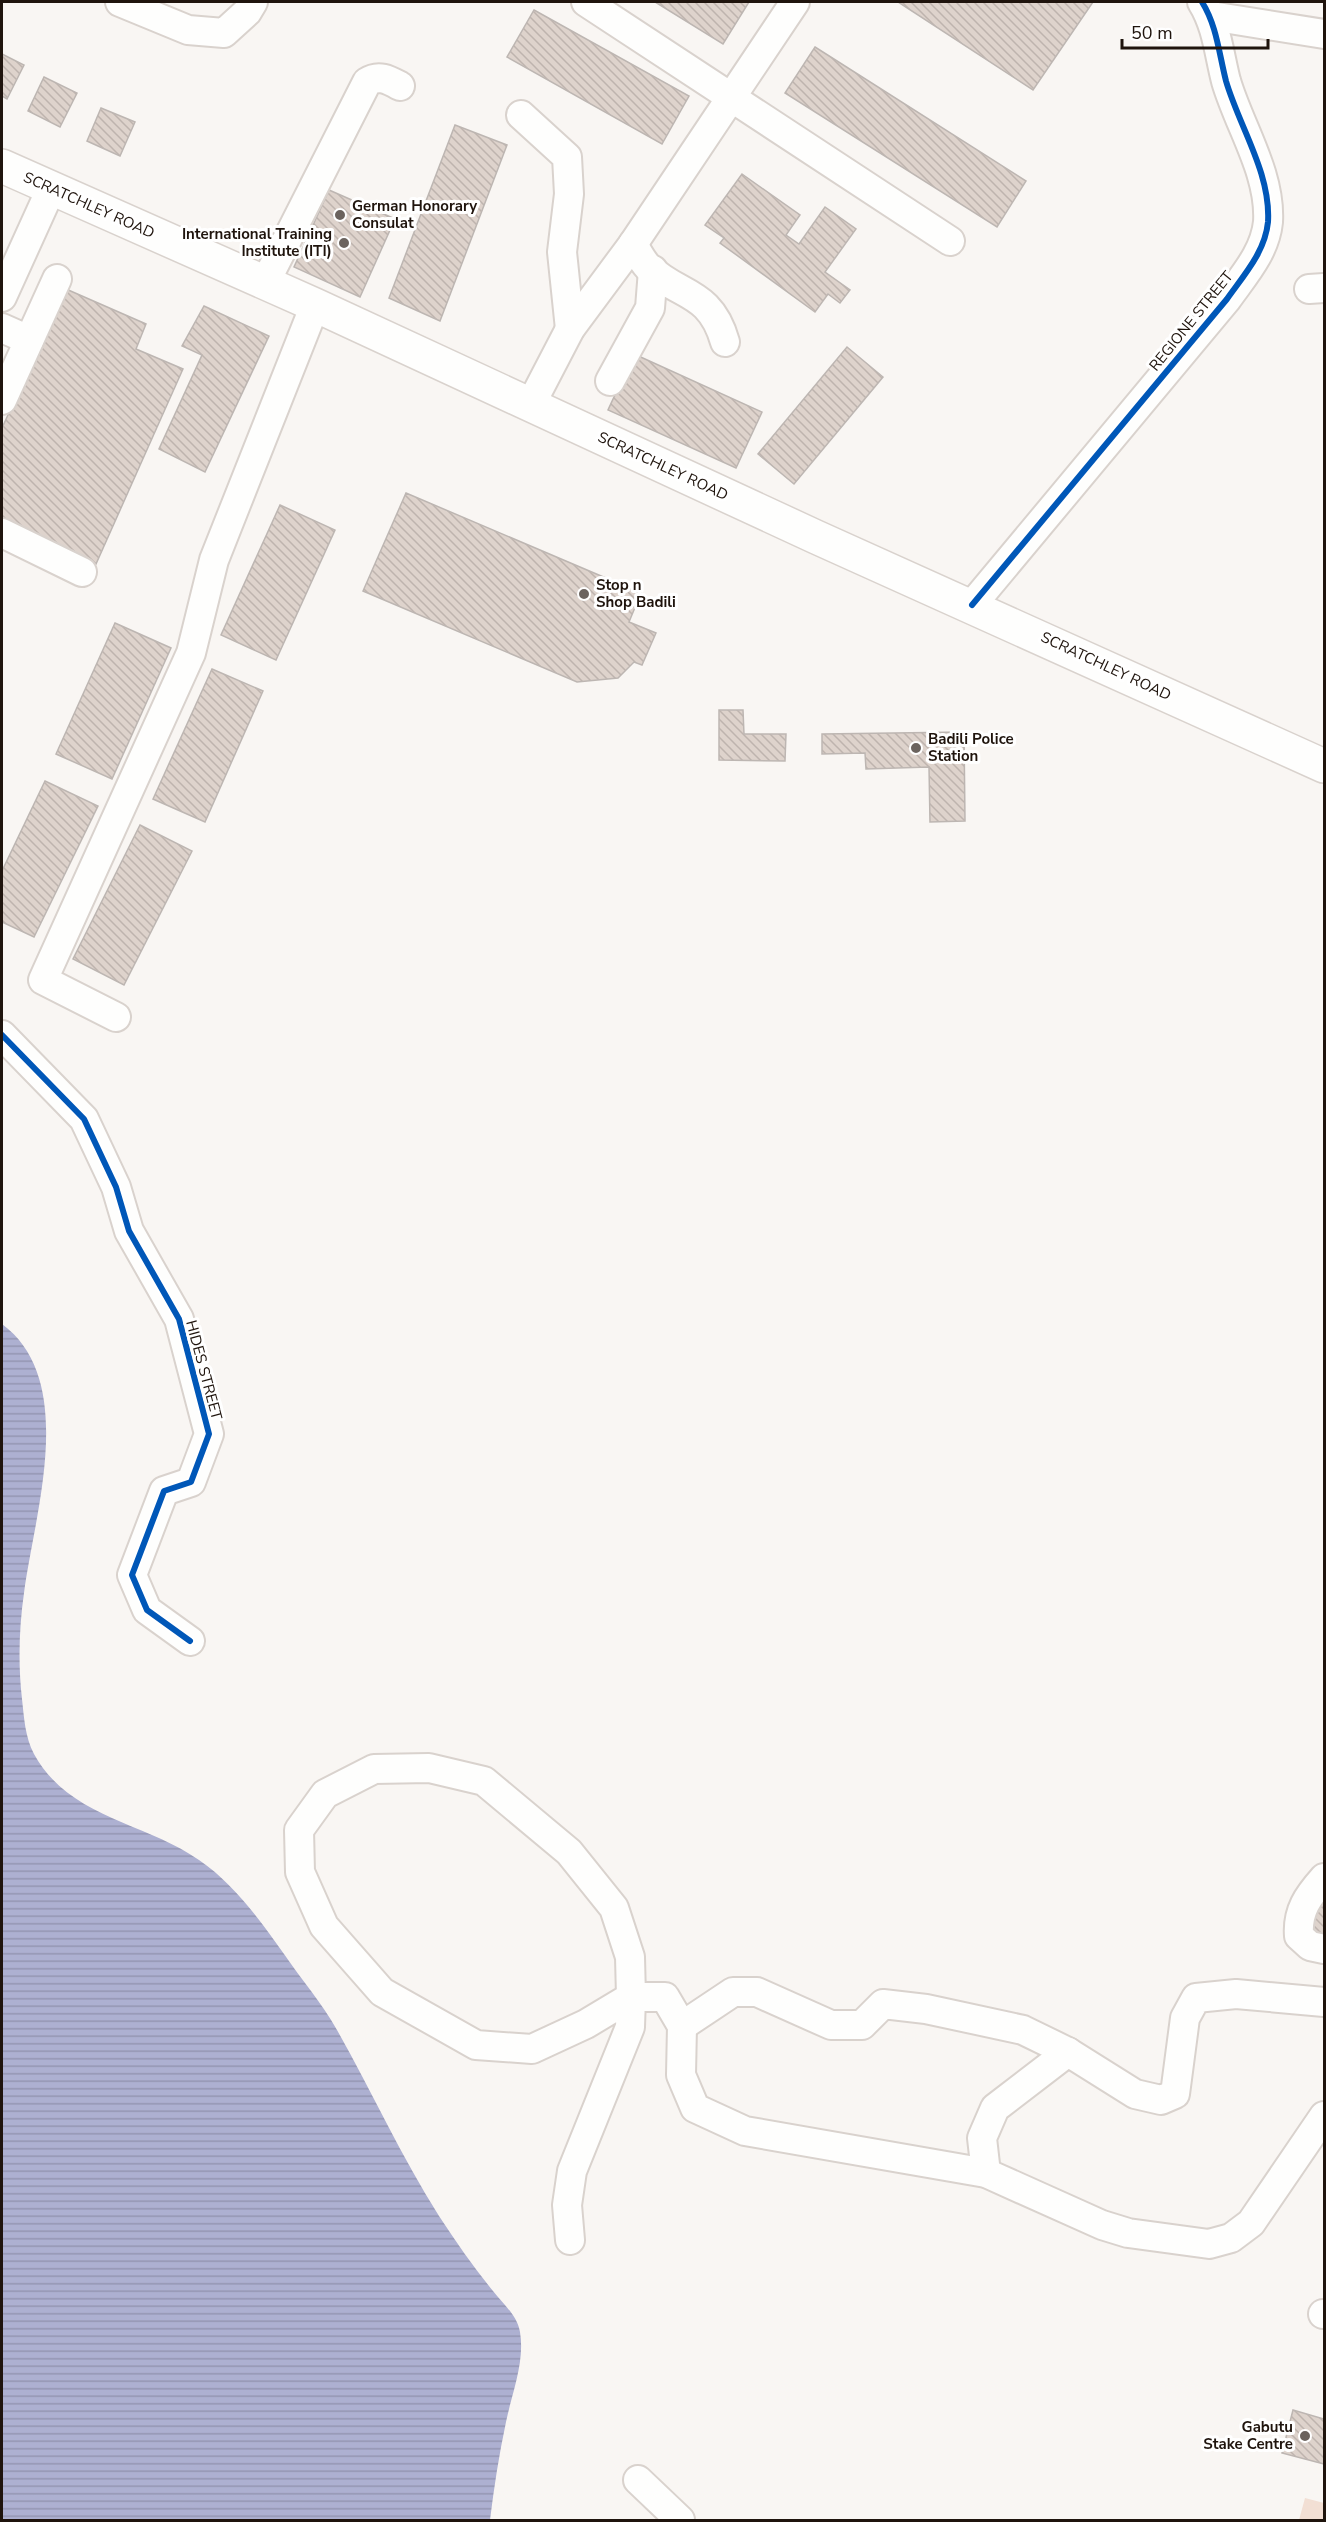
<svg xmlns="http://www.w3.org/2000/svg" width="1326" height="2522" font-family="'Nunito Sans',sans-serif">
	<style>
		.pitch { fill: #f2dfd4 }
		.water { fill: url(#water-rules) }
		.building { fill: url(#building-back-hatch); stroke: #bdb6b2; stroke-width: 1.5 }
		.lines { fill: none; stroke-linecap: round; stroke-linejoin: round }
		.minor-casing { stroke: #d9d2cd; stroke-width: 32 }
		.major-casing { stroke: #d9d2cd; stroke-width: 36 }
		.minor { stroke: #fefefd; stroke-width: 28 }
		.major { stroke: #fefefd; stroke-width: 33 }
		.cycleway-casing { stroke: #fff; stroke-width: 10 }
		.cycleway { stroke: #0057b8; stroke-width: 6 }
		.poi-dot { fill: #6b635e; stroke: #fff; stroke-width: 2 }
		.labels { text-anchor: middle; stroke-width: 6; stroke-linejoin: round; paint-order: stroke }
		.street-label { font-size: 15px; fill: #1f140d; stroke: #fff }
		.poi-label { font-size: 15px; font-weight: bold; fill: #1f140d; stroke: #fff; text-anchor: start }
	</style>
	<defs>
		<pattern id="water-rules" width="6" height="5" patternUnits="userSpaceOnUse" patternTransform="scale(1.5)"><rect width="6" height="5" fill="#adb0d1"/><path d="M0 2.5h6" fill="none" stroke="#9496b2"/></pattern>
		<pattern id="building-back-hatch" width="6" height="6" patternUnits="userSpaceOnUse" patternTransform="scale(1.5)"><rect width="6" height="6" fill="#ded3cc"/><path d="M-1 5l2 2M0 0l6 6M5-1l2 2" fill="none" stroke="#beb4ae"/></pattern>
	</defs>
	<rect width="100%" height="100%" fill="#f9f6f3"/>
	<polygon class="pitch" points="1305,2498 1324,2503 1324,2520 1299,2520"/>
	<path class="water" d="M2,1324c77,57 32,191 22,269 -5,35 -6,71 -2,106 2,18 3,38 12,55 35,64 111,68 165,106 34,23 61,60 85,94 17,25 38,49 53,76 35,62 64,126 102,186 17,26 35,52 54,75 10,13 24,24 27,41 5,30 -8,61 -14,90 -7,33 -12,65 -16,98h-488z"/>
	<g class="building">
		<polygon points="655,2 749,2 723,44"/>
		<polygon points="898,2 1093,2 1033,90"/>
		<polygon points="534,10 689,96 662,144 507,57"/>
		<polygon points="815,47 1026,181 997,227 785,93"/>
		<polygon points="2,54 24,65 7,99 2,96"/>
		<polygon points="44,77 77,93 60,127 28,111"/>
		<polygon points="101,108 135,122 120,156 87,141"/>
		<polygon points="455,125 507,145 440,321 389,298"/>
		<polygon points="742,174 800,215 786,235 799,244 825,207 856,229 825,272 850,290 840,303 828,294 815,312 720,243 724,238 705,225"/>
		<polygon points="329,190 395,219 360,297 294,267"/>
		<polygon points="66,289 146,324 136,349 183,369 96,564 2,521 2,428"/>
		<polygon points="204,306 269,336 205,472 159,449 202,355 182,346"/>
		<polygon points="847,347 883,377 794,484 758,454"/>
		<polygon points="634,354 762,412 736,468 608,410"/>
		<polygon points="406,493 641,593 629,622 656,633 642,665 634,662 618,678 577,682 363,591"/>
		<polygon points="280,505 335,530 276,660 221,635"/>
		<polygon points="115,623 171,648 112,779 56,754"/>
		<polygon points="212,669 263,691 205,822 153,799"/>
		<polygon points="719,710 743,710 744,734 786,734 785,761 719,760"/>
		<polygon points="964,732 965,821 930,822 929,767 866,769 865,753 822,754 822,734"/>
		<polygon points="45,781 98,806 34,937 2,922 2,871"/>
		<polygon points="140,825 192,851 124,985 73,959"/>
		<polygon points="1324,1894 1324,1935 1302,1929"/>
		<polygon points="1293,2410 1324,2419 1324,2464 1282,2453"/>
	</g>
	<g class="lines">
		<g class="minor-casing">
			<g id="minor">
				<polyline points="120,2 188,30 224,33 247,12 253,2"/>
				<polyline points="586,2 950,241"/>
				<polyline points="1211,16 1324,34"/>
				<polyline points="521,115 567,157 569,194 562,252 570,329"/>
				<path d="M633,244c4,7 9,17 15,23 30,30 62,22 77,75"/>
				<path d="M265,283l102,-201c12,-8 22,-2 33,4"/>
				<polyline points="1309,289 1324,288"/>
				<polyline points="2,297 51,189"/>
				<polyline points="2,328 29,340"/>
				<polyline points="610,381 650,308 653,270"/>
				<polyline points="2,400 57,279"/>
				<polyline points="531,404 570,329 633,244 795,2"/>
				<polyline points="2,533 82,572"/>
				<path d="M972,605l255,-306c17,-24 38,-47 41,-77 3,-49 -29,-96 -42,-141 -7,-27 -9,-55 -24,-79"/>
				<polyline points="116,1017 43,980 191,653 214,560 315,305"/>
				<polyline points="2,1035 84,1119 116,1187 129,1231 179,1319 209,1434 191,1482 164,1491 132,1575 147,1610 190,1641"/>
				<path d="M1324,1878c-16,18 -27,33 -25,58l11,10 14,3"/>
				<polyline points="682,2026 733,1992 757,1992 831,2025 862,2025 883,2004 926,2009 1023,2030 1068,2052 1135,2094 1161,2100 1175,2094 1185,2018 1196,1998 1236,1994 1324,2002"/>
				<polyline points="986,2173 982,2138 995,2108 1068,2052"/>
				<polyline points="570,2240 567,2205 572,2171 630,2027 631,1997 630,1957 614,1908 569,1852 484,1781 429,1768 374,1769 325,1794 299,1830 300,1872 324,1926 382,1992 476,2045 532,2049 586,2024 631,1997 665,1997 682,2026 681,2075 695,2108 745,2131 986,2173 1102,2225 1128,2233 1209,2244 1231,2238 1251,2223 1324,2116"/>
				<polyline points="1323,2314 1324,2314"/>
				<polyline points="638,2480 680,2520"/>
			</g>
		</g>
		<g class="major-casing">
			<polyline id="major" points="2,166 315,305 816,537 1324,766"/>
		</g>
		<use href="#minor" class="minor"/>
		<use href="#major" class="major"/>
		<g class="cycleway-casing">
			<g id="cycleway">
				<path d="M972,605l255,-306c17,-24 38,-47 41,-77 3,-49 -29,-96 -42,-141 -7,-27 -9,-55 -24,-79"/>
				<polyline points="2,1035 84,1119 116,1187 129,1231 179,1319 209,1434 191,1482 164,1491 132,1575 147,1610 190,1641"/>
			</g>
		</g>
		<use href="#cycleway" class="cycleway"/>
	</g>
	<g class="poi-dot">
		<circle cx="340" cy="215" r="6"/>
		<circle cx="344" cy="243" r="6"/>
		<circle cx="584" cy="594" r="6"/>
		<circle cx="916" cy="748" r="6"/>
		<circle cx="1305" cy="2436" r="6"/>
	</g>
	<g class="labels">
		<g class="street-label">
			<text transform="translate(89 205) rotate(24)" y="5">SCRATCHLEY ROAD</text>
			<text transform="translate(1191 321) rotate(-51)" y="5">REGIONE STREET</text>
			<text transform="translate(663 466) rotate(25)" y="5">SCRATCHLEY ROAD</text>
			<text transform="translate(1106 666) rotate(25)" y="5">SCRATCHLEY ROAD</text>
			<text transform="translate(204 1370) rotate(75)" y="5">HIDES STREET</text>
		</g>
		<g class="poi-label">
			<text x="352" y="211">German Honorary<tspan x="352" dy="17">Consulat</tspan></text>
			<text x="332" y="239" text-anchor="end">International Training<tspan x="332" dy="17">Institute (ITI)</tspan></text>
			<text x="596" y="590">Stop n<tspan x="596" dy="17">Shop Badili</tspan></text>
			<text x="928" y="744">Badili Police<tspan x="928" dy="17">Station</tspan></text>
			<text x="1293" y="2432" text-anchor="end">Gabutu<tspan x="1293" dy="17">Stake Centre</tspan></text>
		</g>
	</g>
	<rect width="1326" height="2522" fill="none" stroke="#1f140d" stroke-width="6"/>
	<path d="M1122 39v9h146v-9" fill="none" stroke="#1f140d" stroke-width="3"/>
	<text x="1131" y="39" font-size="18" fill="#1f140d" stroke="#ffffff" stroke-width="4.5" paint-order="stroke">50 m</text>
</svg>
